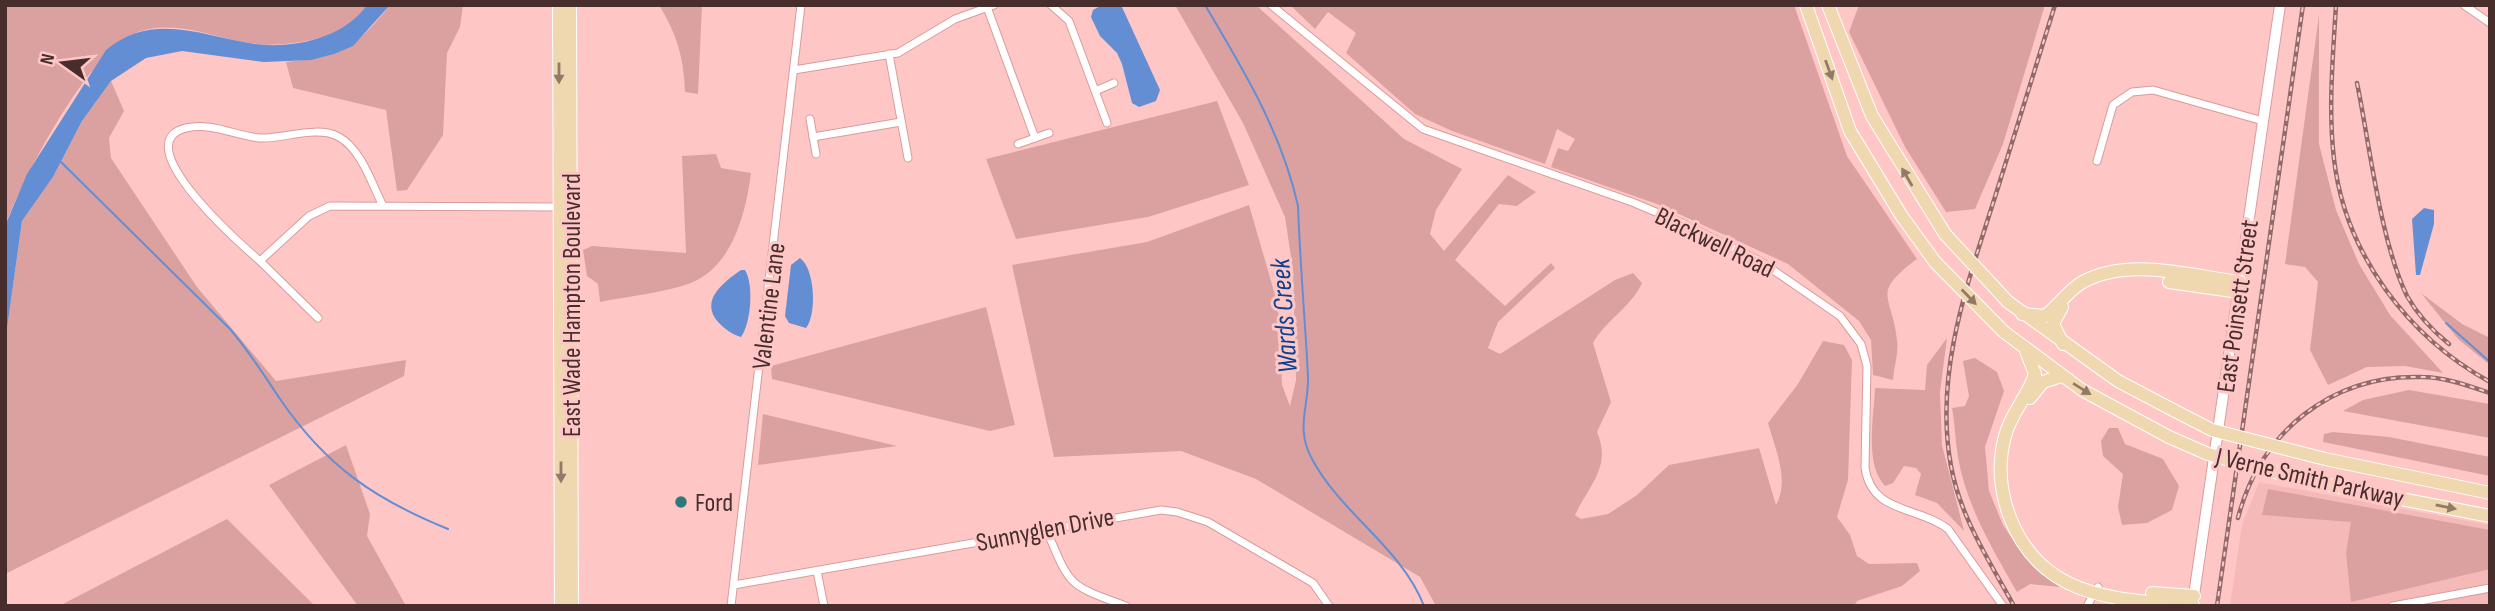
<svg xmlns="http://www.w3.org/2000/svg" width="2495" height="611" font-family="'Sofia Sans Condensed',sans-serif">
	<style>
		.built { fill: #f5b9b8 }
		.green { fill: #dba1a0 }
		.water { fill: #648ed3 }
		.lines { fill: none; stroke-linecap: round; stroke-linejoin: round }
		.stream { stroke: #648ed3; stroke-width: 2 }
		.street-casing { stroke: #db9a99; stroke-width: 9 }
		.secondary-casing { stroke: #db9a99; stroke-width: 12 }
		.primary-casing { stroke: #fff; stroke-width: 14 }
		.street { stroke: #fff; stroke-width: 7 }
		.secondary { stroke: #fff; stroke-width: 10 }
		.primary { stroke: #efd7af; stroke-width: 12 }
		.rail-casing { stroke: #916b6b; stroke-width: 4.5 }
		.rail { stroke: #fec7c6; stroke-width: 2; stroke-dasharray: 5; stroke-linecap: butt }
		.primary-bridge-casing { stroke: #fff; stroke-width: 14; stroke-linecap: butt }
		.primary-bridge { stroke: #efd7af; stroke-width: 12 }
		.oneway { fill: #937968 }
		.poi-dot { fill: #2e777b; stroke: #fec7c6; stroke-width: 2.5 }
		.labels { text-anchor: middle; stroke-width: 6; stroke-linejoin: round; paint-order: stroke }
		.street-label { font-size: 26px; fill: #482d2d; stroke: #fec7c6 }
		.poi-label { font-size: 26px; fill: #482d2d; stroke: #fec7c6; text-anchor: start }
		.water-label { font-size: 28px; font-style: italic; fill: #0d4192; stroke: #fec7c6 }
	</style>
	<rect width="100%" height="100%" fill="#fec7c6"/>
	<polygon class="built" points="2259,482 2490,525 2490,606 2230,606 2242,525"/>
	<g class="green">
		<path d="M5,5h362c-13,20 -29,28 -52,34 -18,4 -39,7 -57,5 -40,-4 -80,-26 -120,-12 -49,17 -115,146 -133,194z"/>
		<path d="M390,5h73l-3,22 -13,26 -4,82 -36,55 -10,1 -11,-81 -93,-22 -7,-26c55,-5 70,-14 104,-57z"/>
		<path d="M659,5h43l-4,89 -13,-2c-1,-33 -8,-58 -26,-87z"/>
		<path d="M1175,5h81l148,134 58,30 -26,41 -6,24 14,17 64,-76 28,17 -19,14 -18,-2 -44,56 50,46 46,-43 4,5 -57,54 -10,26 12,6 115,-74 18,-7 9,10c-11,24 -36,37 -49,60l18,59 -14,30c15,35 -8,53 -22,83l6,4 27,-5 29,-19 32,-30 90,-17 17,57c14,-25 -1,-56 -8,-82l30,-39 25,-43 21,4 8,15 -4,120 -11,37 13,18 7,21 12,8 48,-1 3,8 -18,15 -45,15 -3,5h-418l-16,-29 -164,-98 -75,-28 -127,6 -42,-192 135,-23 102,-37 29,100 4,80 8,21 6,-26 -3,-110 -8,-53 -42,-94z"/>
		<path d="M1290,5h504l53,151 70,103c-47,35 -25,35 -20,81 2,12 -3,27 -4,40l-20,-5 -2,-35 -12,-19 -71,-57 -131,-60 -106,-37 7,-19 10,3 7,-12 -18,-10 -12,35 -93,-33 -37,-17 -69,-61 10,-20 -28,-21 -13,17z"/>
		<polygon points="1859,5 2045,5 2003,144 1975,209 1946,212 1905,147 1849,32"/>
		<polygon points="2319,15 2319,144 2336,210 2359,264 2390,315 2443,373 2405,366 2367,367 2328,385 2310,350 2318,282 2305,267 2285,264"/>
		<polygon points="111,81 124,111 109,138 111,158 197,287 276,381 406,360 404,376 5,574 5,343 22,221 53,177 82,121"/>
		<polygon points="1217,101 1249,185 1148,217 1016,239 986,159"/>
		<path d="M716,154l5,14 30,5c-5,39 -18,93 -60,110 -27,10 -62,13 -91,19l-2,-18 -11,-8 -4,-26 9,-4 94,7 -4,-97z"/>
		<polygon points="2421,293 2462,324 2490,338 2490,365 2458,339"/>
		<polygon points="986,307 1015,425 990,431 772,379 771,366"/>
		<path d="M1947,338l-7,54 2,53 22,86 -27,-28 -22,-8 6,-21 -5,-6 -12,-2 -11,17 -8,3c-21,-22 -11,-70 -10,-98l50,2 2,-25z"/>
		<path d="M1975,358l22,14 7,19 -19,56 4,44 14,34 21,31 36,31 -30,-3 -13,8c-24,-42 -51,-87 -59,-135 -3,-17 -3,-33 -6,-49l13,-2 4,-10 -6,-35z"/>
		<polygon points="2409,390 2490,404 2490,438 2343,411 2363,400"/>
		<polygon points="763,414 897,446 758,465"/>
		<polygon points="2109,428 2118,428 2125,444 2163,459 2179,486 2172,510 2147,523 2122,525 2118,507 2123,474 2103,456 2101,441"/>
		<polygon points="2333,432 2389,437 2490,457 2490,476 2323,442 2324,434"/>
		<polygon points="346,445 370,514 367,536 406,606 358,606 269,485"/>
		<polygon points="2268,489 2490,530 2490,569 2351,602 2346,553 2351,522 2262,515"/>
		<polygon points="227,519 315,606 59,606"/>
	</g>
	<g class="water">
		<path d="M367,5h23l-37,41 -19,8 -23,6 -47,2 -82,-11 -36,7 -35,23 -29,40 -29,56 -31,44 -17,122v-117l22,-52 79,-124c46,-39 97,-14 149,-6 39,5 89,-6 112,-39z"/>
		<polygon points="1102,5 1121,5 1160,90 1156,101 1139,107 1132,103 1122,64 1117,53 1100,36 1091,17 1093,10"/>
		<polygon points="2424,208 2434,210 2434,224 2420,275 2416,275 2412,219"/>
		<path d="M800,258c15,11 17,56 6,70l-17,-5 -4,-7 6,-51z"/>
		<path d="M741,270h4c9,15 6,53 -4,67 -10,-3 -16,-8 -23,-15 -19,-22 6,-40 23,-52z"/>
	</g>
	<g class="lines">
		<g class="stream">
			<path d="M1205,5c38,64 77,128 93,201 2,57 7,113 10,170 1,31 -13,52 4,83 30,56 89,88 112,147"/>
			<path d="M61,162l169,167c19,22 34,46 50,70 46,67 94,100 168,130"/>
			<polyline points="2446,323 2490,362"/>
		</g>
		<g class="street-casing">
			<g id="street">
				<polyline points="1051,5 1069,21 1107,123"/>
				<path d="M1271,5l152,124 209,73 50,21 78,38 80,55 21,28 6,22 -2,102c7,46 53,38 83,61l55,77"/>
				<polyline points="2464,5 2490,23"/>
				<polyline points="987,7 1035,138"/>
				<polyline points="889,54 908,158"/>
				<polyline points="794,70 898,53 955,19 994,5"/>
				<polyline points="1095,91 1114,83"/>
				<polyline points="810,119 816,154"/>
				<polyline points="813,137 901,122"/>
				<polyline points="1018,144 1049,133"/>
				<polyline points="2097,161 2113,105 2132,92 2153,90 2263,121"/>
				<path d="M382,204c-10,-20 -21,-55 -43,-67 -22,-12 -55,2 -79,1 -24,-2 -49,-16 -74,-10 -62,15 58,119 74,133l49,-45 21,-10 232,1"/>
				<polyline points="260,261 318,318"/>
				<path d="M1046,529c25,58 20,55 80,77"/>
				<polyline points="817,571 824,606"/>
				<polyline points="734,585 1161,510 1177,512 1208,522 1313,583 1329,606"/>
				<polyline points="731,606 801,5"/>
				<polyline points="2087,606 2098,587"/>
				<polyline points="2393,606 2490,588"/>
			</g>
		</g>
		<g class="secondary-casing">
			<polyline id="secondary" points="2193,602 2280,5"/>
		</g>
		<g class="primary-casing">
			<g id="primary">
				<polyline points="559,5 561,606"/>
				<polyline points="570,5 572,606"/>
				<polyline points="1806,5 1850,131 1901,215 1935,262"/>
				<polyline points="1828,5 1872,116 1945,234"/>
				<polyline points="2169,282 2239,292"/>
				<polyline points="2008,302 2118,381 2175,411"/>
				<polyline points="2062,307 2053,324 2063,344"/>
				<path d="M2022,314l23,2c13,-10 22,-24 36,-33 46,-27 110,-7 159,-1"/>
				<polyline points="2004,332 2082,390 2169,437"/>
				<path d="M2026,351l9,23c-7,22 -24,39 -30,62 -7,26 -5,54 4,79 31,84 108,85 184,90"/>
				<polyline points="2030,398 2043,382 2061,376"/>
				<polyline points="2325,459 2490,493"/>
				<polyline points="2307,481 2490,516"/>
				<polyline points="2152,593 2194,596"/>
			</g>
		</g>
		<use href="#street" class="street"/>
		<use href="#secondary" class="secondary"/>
		<use href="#primary" class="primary"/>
		<g class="rail-casing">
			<g id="rail">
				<path d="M2336,5c-3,51 -8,103 -2,154 11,95 74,178 156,223"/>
				<path d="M2357,83c13,63 23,157 50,213 10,18 26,35 42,48"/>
				<path d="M2238,518c22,-86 94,-144 184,-141 23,0 47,9 68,16"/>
				<path d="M2014,606c-24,-44 -54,-89 -63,-140 -17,-92 16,-181 44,-269 20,-64 40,-128 60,-192"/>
				<polyline points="2217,606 2303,5"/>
			</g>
		</g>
		<use href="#rail" class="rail"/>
		<g class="primary-bridge-casing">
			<g id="primary-bridge">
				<polyline points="1945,234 2008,302"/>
				<polyline points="1935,262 2004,332"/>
				<polyline points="2175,411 2212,430 2325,459"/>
				<polyline points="2169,437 2208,454 2307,481"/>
			</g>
		</g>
		<use href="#primary-bridge" class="primary-bridge"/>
	</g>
	<defs><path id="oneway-solid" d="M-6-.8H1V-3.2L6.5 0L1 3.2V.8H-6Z" transform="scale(1.75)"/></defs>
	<g class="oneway">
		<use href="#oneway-solid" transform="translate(1829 70) rotate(70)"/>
		<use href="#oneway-solid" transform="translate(559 73) rotate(90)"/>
		<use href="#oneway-solid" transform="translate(1907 177) rotate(-120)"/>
		<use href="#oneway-solid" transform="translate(1969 297) rotate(46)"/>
		<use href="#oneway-solid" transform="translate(2082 389) rotate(32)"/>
		<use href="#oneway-solid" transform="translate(561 472) rotate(90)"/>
		<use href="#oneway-solid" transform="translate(2446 507) rotate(12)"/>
	</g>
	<circle class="poi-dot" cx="681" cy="502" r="7"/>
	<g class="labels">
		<g class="street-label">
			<text transform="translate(1715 242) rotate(26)" y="9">Blackwell Road</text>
			<text transform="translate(571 305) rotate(-90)" y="9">East Wade Hampton Boulevard</text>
			<text transform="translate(768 306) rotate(-83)" y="9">Valentine Lane</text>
			<text transform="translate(2237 306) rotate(-82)" y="9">East Poinsett Street</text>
			<text transform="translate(2310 477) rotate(13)" y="9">J Verne Smith Parkway</text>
			<text transform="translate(1045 529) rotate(-11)" y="9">Sunnyglen Drive</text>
		</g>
		<g class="poi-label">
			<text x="695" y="511">Ford</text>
		</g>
		<g class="water-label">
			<text transform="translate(1283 316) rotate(-94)" y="10">Wards Creek</text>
		</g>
	</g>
	<rect width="2495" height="611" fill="none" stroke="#482d2d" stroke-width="14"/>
	<g transform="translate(63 63) rotate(284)" stroke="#fec7c6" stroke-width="5" paint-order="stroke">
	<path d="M0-5L12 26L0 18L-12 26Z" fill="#482d2d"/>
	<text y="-10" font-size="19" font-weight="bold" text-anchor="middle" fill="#482d2d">N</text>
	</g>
</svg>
